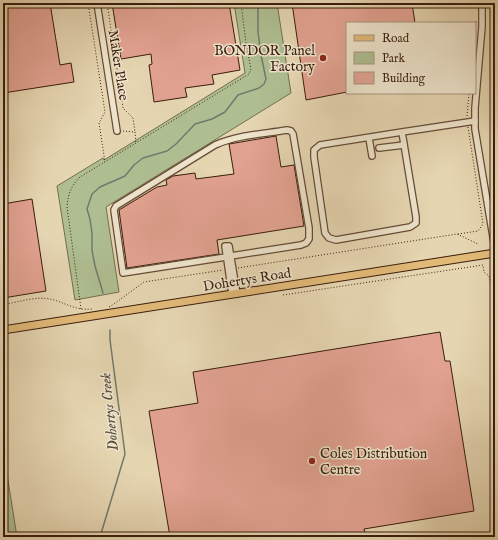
<svg xmlns="http://www.w3.org/2000/svg" width="498" height="540" font-family="'IM FELL English',serif">
	<style>
		.green { fill: #aebe91; stroke: #746e4f }
		.lines { fill: none; stroke-linecap: round; stroke-linejoin: round }
		.stream { stroke: #717a6f; stroke-width: 1.5 }
		.building { fill: #e2a291; stroke: #3a1d0d }
		.minor-casing { stroke: #654b36; stroke-width: 8 }
		.major-casing { stroke: #3a1d0d; stroke-width: 9 }
		.path { stroke: #3a1d0d; stroke-width: 1; stroke-dasharray: 1 2; stroke-linecap: butt }
		.minor { stroke: #eee4cc; stroke-width: 5.5 }
		.major { stroke: #e2ba78; stroke-width: 7 }
		.poi-dot { fill: #8f2418; stroke: #eee4cc; stroke-width: 1.5 }
		.labels { text-anchor: middle; stroke-width: 3; stroke-linejoin: round; paint-order: stroke }
		.poi-label { font-size: 14px; fill: #3a1d0d; stroke: #eee4cc; text-anchor: end }
		.street-label { font-size: 14px; fill: #3a1d0d; stroke: #eee4cc }
		.water-label { font-size: 15px; font-style: italic; fill: #564c3e; stroke: #eee4cc }
	</style>
	<rect width="100%" height="100%" fill="#e5d5b1"/>
	<filter id="stains"><feTurbulence type="fractalNoise" baseFrequency=".005" numOctaves="4"/><feColorMatrix values="0 0 0 0 .2 0 0 0 0 .09 0 0 0 0 .02 0 0 0 .5 -.17"/></filter>
	<radialGradient id="worn" r=".72"><stop offset=".6" stop-color="#630" stop-opacity="0"/><stop offset="1" stop-color="#630" stop-opacity=".3"/></radialGradient>
	<g class="green">
		<polygon points="234,3 277,3 291,93 106,207 119,292 75,300 57,186 103,158 104,160 245,73"/>
		<polygon points="3,449 17,537 3,537"/>
	</g>
	<g class="lines">
		<g class="stream">
			<polyline points="103,293 95,266 92,250 92,233 90,219 87,209 92,194 100,187 125,176 134,165 143,158 167,151 176,144 195,124 212,119 225,112 238,95 259,88 264,84 266,79 261,55 258,32 258,3"/>
			<polyline points="100,537 125,454 110,340 110,330"/>
		</g>
	</g>
	<g class="building">
		<polygon points="3,3 50,3 60,65 71,63 74,82 3,93"/>
		<polygon points="112,3 229,3 240,70 212,75 214,84 185,88 187,97 154,102 149,65 152,64 151,54 121,59"/>
		<polygon points="292,3 412,3 415,23 347,23 347,92 306,100"/>
		<polygon points="276,136 281,167 294,165 304,226 217,240 219,254 127,268 119,210 157,187 167,185 166,180 173,176 195,173 196,179 234,174 229,144"/>
		<polygon points="32,199 46,291 3,298 3,204"/>
		<polygon points="440,332 445,361 450,361 474,511 364,529 366,537 170,537 149,411 198,403 193,372"/>
	</g>
	<g class="lines">
		<g class="minor-casing">
			<g id="minor">
				<polyline points="97,3 117,131"/>
				<polyline points="482,3 482,27 475,108 475,129 495,249"/>
				<polyline points="402,132 320,145 314,150 314,157 325,233 329,238 336,240 410,227 416,223 416,217 402,132 475,121"/>
				<polyline points="369,138 372,156"/>
				<polyline points="379,148 404,145"/>
				<path d="M226,257l-103,16 -9,-63 2,-4 99,-61c22,-10 48,-11 72,-15l4,1 2,3 16,94v11l-3,4 -5,2 -70,11"/>
				<polyline points="232,294 225,246 229,246 237,294"/>
			</g>
		</g>
		<g class="major-casing">
			<polyline id="major" points="3,330 495,253"/>
		</g>
		<g class="path">
			<polyline points="88,3 105,112 99,123 105,162"/>
			<polyline points="107,3 123,108 133,118 135,132"/>
			<polyline points="475,31 476,21"/>
			<polyline points="467,116 469,93"/>
			<polyline points="123,131 135,132 136,143"/>
			<polyline points="458,234 478,231 483,224 468,127"/>
			<polyline points="238,268 457,234 478,244"/>
			<polyline points="283,295 483,265 484,272 489,276 495,313"/>
			<path d="M3,305l3,-1c13,-2 30,-8 44,-5 15,3 24,12 42,10"/>
			<polyline points="109,307 114,304 144,282 223,270"/>
			<path d="M81,309l-14,-102c1,-13 4,-21 13,-30l169,-103 2,-5 -5,-26 -5,-40"/>
		</g>
		<use href="#minor" class="minor"/>
		<use href="#major" class="major"/>
	</g>
	<g class="poi-dot">
		<circle cx="323" cy="58" r="4"/>
		<circle cx="312" cy="461" r="4"/>
	</g>
	<g class="labels">
		<g class="poi-label">
			<text x="315" y="55">BONDOR Panel<tspan x="315" dy="16">Factory</tspan></text>
			<text x="320" y="458" text-anchor="start">Coles Distribution<tspan x="320" dy="16">Centre</tspan></text>
		</g>
		<g class="street-label">
			<text transform="translate(119 65) rotate(81)" y="5">Maker Place</text>
			<text transform="translate(247 279) rotate(-9)" y="5">Dohertys Road</text>
		</g>
		<g class="water-label">
			<text transform="translate(109 412) rotate(-96)" y="5">Dohertys Creek</text>
		</g>
	</g>
	<rect width="498" height="540" fill="none" stroke="#e5d5b1" stroke-width="16"/>
	<rect x="4" y="4" width="490" height="532" fill="none" stroke="#3a1d0d" stroke-width="2"/>
	<rect x="8" y="8" width="482" height="524" fill="none" stroke="#3a1d0d"/>
	<rect x="346" y="22" width="130" height="72" fill="#eee4cc" stroke="#a69480"/>
	<rect x="354" y="35" width="20" height="6" fill="#e2ba78" stroke="#a69480"/>
	<text x="382" y="42" font-size="12" fill="#3a1d0d">Road</text>
	<rect x="354" y="52" width="20" height="12" fill="#aebe91" stroke="#a69480"/>
	<text x="382" y="62" font-size="12" fill="#3a1d0d">Park</text>
	<rect x="354" y="72" width="20" height="12" fill="#e2a291" stroke="#a69480"/>
	<text x="382" y="82" font-size="12" fill="#3a1d0d">Building</text>
	<rect width="100%" height="100%" filter="url(#stains)"/>
	<rect width="100%" height="100%" fill="url(#worn)"/>
</svg>
